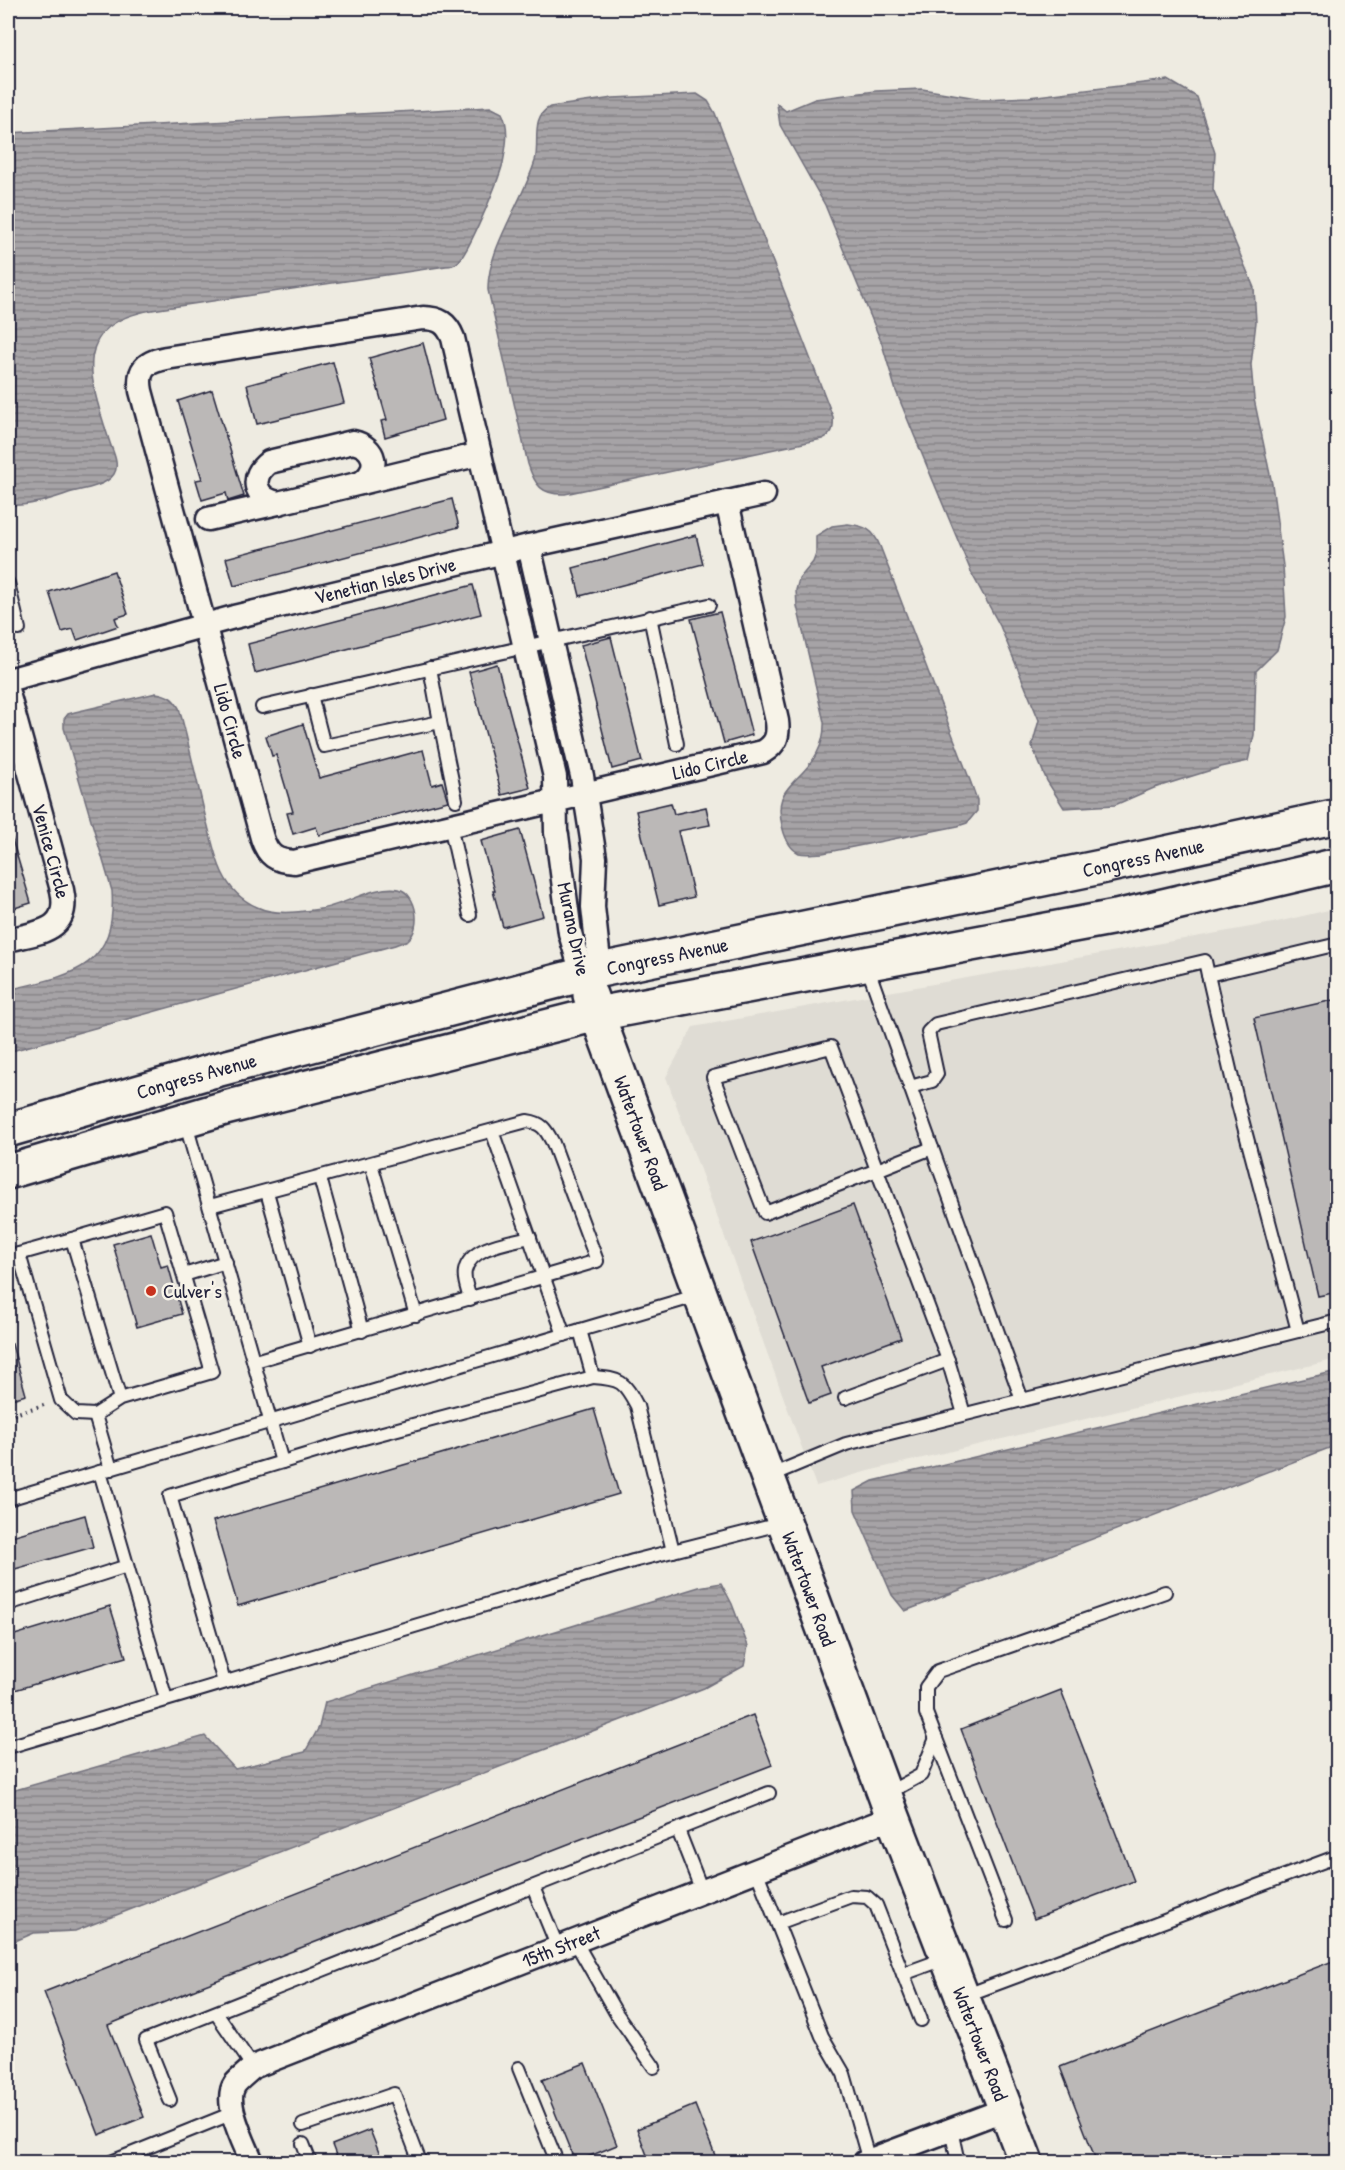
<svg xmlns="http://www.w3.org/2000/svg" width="1345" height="2170" font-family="'Patrick Hand',sans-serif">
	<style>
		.built { fill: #dfdcd4 }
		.water { fill: url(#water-rules); stroke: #716f7b; stroke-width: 1.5 }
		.building { fill: #bbb8b7; stroke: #22223b; stroke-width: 1.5 }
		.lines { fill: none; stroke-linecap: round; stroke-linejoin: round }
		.lane-casing { stroke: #22223b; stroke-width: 16 }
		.street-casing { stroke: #22223b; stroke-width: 27 }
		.secondary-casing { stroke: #22223b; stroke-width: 38 }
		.path { stroke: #22223b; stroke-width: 4; stroke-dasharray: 1.5 4.5; stroke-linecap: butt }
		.lane { stroke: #f7f3e8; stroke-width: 12 }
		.street { stroke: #f7f3e8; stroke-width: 22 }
		.secondary { stroke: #f7f3e8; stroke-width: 33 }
		.poi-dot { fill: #c8321e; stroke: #f7f3e8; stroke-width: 2 }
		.labels { text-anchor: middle; stroke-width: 5; stroke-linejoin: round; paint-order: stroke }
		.street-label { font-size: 20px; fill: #22223b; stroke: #f7f3e8 }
		.poi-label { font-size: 20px; fill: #22223b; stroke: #f7f3e8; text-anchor: start }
	</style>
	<defs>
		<pattern id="water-rules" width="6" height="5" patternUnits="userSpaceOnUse" patternTransform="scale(1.5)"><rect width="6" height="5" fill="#a6a3a6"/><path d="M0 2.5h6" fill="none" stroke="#878488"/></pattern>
	</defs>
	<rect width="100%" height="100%" fill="#eeebe1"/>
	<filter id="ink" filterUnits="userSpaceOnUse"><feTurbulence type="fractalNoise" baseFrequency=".0167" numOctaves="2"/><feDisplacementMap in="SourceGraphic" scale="12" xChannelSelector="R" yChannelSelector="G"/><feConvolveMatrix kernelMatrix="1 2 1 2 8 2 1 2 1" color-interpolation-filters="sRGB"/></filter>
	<g filter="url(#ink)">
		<g class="built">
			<polygon points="1337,31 1338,31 1337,144 1332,31"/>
			<polygon points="1337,908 1337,1359 868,1471 816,1486 666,1077 693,1027 1273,923"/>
		</g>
		<g class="water">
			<polygon points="1168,80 1197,97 1215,153 1213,189 1254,288 1256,322 1251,365 1254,399 1272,484 1283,566 1286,617 1277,650 1256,671 1254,735 1248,761 1221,767 1154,788 1115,805 1064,808 1047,781 1032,746 1039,720 1000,626 972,574 914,435 896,391 882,344 825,205 780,125 777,104 786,111 815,99 876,91 922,89 983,99 1029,97"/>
			<path d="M697,94l11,7 7,12 118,304c1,12 0,17 -11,22l-257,55c-23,1 -30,-8 -37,-30l-40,-174c-1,-41 35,-89 47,-129 5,-19 -5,-44 15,-54l63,-9z"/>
			<path d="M490,107l12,6c8,15 4,34 1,50 -5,19 -32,84 -44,98 -4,4 -8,5 -13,5l-294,44c-85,15 -61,73 -42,133 3,9 10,22 4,31 -8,12 -29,15 -42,18 -19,6 -42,15 -63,13l-1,-2v-370z"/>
			<path d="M848,524c17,2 25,5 32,22l91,237 6,17v11l-10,12 -9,3 -135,27c-8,0 -17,2 -24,0 -16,-7 -22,-41 -17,-55 3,-8 9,-13 14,-19 17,-16 29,-33 28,-57l-27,-116 -1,-16 3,-11 14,-17 3,-8v-18l16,-10z"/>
			<path d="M156,693c12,2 17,5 23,15 10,36 18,74 27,111 5,17 8,36 16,53 7,15 19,28 35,35 19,9 42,5 63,2 23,-3 56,-25 79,-20 18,5 23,39 9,51 -3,2 -9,3 -13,5l-387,107v-62c63,-15 109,-21 104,-99l-48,-163v-9l4,-5 7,-2z"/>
			<polygon points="1337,1371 1337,1445 905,1611 892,1595 855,1510 854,1491 873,1481"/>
			<polygon points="721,1583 732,1604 748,1646 744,1666 704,1688 75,1931 34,1933 8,1944 8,1792 205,1736 235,1769 305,1752 319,1727 325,1702 699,1587"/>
		</g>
		<g class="building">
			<polygon points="423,343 443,420 385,437 381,421 387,420 369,358"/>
			<polygon points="333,362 344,403 257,424 247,385"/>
			<polygon points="212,390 244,496 228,501 226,493 202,500 196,480 202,479 178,401"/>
			<polygon points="452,499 459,527 234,586 226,558"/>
			<polygon points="696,535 703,564 580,596 573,568"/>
			<polygon points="114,571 128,614 115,618 118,626 77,640 73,629 62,632 49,592"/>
			<polygon points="473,585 481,614 255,673 248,644"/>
			<polygon points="720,612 752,735 724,743 691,619"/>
			<polygon points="611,637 642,761 612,769 581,645"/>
			<polygon points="497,664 530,788 502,795 469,672"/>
			<polygon points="303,724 319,778 423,750 432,785 442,782 448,801 319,835 316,827 293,834 287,813 293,812 276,755 272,756 266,736"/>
			<polygon points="671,803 674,814 706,807 710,825 678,831 694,897 659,905 636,811"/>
			<polygon points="520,830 543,916 503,927 493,891 495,891 481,841"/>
			<polygon points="12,839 31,903 8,910 8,840"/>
			<polygon points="1338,999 1338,1292 1318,1296 1254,1018"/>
			<polygon points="853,1205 901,1338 821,1367 831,1395 809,1403 751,1242"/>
			<polygon points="151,1233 161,1267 168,1265 182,1314 137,1327 113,1244"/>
			<polygon points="12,1344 26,1395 8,1400 8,1345"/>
			<polygon points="594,1409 619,1494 238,1606 213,1521"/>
			<polygon points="85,1515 93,1547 8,1571 8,1537"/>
			<polygon points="110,1606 126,1657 8,1692 8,1637"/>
			<polygon points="1061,1690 1134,1881 1034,1919 961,1729"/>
			<polygon points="753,1715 772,1765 197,1988 197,1989 108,2025 144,2117 99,2135 44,1992"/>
			<polygon points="1338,1959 1338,2163 1097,2163 1060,2067"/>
			<polygon points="585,2063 617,2145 575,2162 542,2080"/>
			<polygon points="695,2105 718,2163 650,2163 637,2129"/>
			<polygon points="370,2130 383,2163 339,2163 332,2145"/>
		</g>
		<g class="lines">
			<g class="lane-casing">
				<g id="lane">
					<polyline points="8,583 19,629"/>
					<polyline points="650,617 677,744"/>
					<polyline points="311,695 324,746 440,722 430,668"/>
					<polyline points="262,707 709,605"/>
					<polyline points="440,722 456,800"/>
					<polyline points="450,825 470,915"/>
					<polyline points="867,966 1022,1400"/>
					<polyline points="1208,975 1238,1104 1298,1331"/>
					<polyline points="910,1087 932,1081 937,1074 928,1032 936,1024 1205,961 1208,975 1338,944"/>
					<polyline points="185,1121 282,1462"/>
					<polyline points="492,1131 564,1335"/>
					<polyline points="932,1148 877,1170 831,1047 713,1077 765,1213 877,1170 948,1360 964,1414"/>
					<polyline points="371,1164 416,1315"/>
					<polyline points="320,1178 362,1331"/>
					<polyline points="267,1192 310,1346"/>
					<path d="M210,1206l317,-85c16,2 19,9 26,22l44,118 -342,100"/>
					<polyline points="19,1254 61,1400 76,1414 95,1415"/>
					<polyline points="8,1257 72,1239"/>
					<polyline points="184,1275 226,1262"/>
					<path d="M470,1299c-2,-9 -7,-19 -5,-28 5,-25 46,-29 65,-34"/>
					<path d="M593,1377c28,2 31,4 44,29l36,145"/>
					<polyline points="845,1398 948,1360"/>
					<polyline points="111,1469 95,1415 120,1399 72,1239 165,1212 212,1372 120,1399"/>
					<polyline points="100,1472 166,1699"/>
					<polyline points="769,1476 846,1444 1338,1321"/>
					<polyline points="8,1499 699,1295"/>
					<polyline points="8,1604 127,1566"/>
					<polyline points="224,1682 170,1496 345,1443 593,1377 580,1330"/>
					<polyline points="8,1747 633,1561 784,1523"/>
					<polyline points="886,1794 921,1775 936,1738"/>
					<polyline points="678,1830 702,1891"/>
					<polyline points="756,1870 822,2036 844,2074 869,2161"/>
					<polyline points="533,1887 558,1948"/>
					<polyline points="1006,1920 926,1713 926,1687 938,1671 1165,1592"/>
					<polyline points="778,1923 851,1896 867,1897 876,1905 921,2020"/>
					<polyline points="575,1941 616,2013 654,2067"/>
					<polyline points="903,1974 947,1958"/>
					<polyline points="964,1996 1338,1856"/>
					<polyline points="216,2013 253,2067"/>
					<polyline points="519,2068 557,2162"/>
					<polyline points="170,2100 146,2040 769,1793"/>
					<polyline points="303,2125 394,2094 420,2162"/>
					<polyline points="951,2130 958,2162"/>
					<polyline points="303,2144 310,2162"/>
					<polyline points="111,2162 233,2113"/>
				</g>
			</g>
			<g class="street-casing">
				<g id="street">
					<path d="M353,442c23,5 28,27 8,41l-83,20c-24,-5 -29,-26 -9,-41z"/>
					<polyline points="361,483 480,454"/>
					<polyline points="208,519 278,503"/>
					<polyline points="529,546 582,776 595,858 593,907 600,970"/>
					<path id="s1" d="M8,680l226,-63 295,-71 235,-52"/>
					<path id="s2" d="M8,693l54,197c9,42 -24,42 -54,50"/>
					<path id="s3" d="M582,974l-12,-41 -13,-98 -1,-2 -1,-56 -102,-439c-6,-15 -14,-20 -30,-20l-257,40c-21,4 -29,12 -25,33l121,447c6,18 14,23 32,24l469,-110c13,-8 16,-16 14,-31l-50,-219"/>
					<path id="s4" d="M252,2162c-7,-18 -30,-60 -17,-78 5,-6 12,-11 18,-17l640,-250"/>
					<polyline points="865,2162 1006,2109"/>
				</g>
			</g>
			<g class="secondary-casing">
				<g id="secondary">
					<path id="s5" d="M590,995l303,822 133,345"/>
					<path id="s6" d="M8,1130l204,-59 388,-101 501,-103 237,-51"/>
					<polyline points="8,1172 225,1108 597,1014 1116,917 1338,865"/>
				</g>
			</g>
			<polyline class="path" points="8,1416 47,1404"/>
			<use href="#lane" class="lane"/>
			<use href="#street" class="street"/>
			<use href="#secondary" class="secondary"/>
		</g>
	</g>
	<circle class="poi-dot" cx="151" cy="1291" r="6"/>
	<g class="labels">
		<g class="street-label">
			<text dy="7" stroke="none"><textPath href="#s1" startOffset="390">Venetian Isles Drive</textPath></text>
			<text dy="7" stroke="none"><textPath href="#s3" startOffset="1340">Lido Circle</textPath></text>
			<text dy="7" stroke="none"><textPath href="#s3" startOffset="1932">Lido Circle</textPath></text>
			<text dy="7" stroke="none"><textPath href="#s2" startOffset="164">Venice Circle</textPath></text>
			<text dy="7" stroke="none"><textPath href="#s6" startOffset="1168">Congress Avenue</textPath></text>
			<text transform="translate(574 929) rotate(78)" y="7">Murano Drive</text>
			<text dy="7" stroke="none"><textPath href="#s6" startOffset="682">Congress Avenue</textPath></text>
			<text dy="7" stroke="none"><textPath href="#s6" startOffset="196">Congress Avenue</textPath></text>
			<text dy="7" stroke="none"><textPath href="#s5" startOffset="147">Watertower Road</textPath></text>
			<text dy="7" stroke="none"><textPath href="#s5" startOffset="633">Watertower Road</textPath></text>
			<text dy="7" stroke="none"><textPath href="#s4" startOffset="438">15th Street</textPath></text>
			<text dy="7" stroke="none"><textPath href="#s5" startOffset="1119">Watertower Road</textPath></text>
		</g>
		<g class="poi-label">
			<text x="163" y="1298">Culver's</text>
		</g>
	</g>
	<rect width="1345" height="2170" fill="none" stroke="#f7f3e8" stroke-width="30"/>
	<rect x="15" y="15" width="1315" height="2140" fill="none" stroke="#22223b" stroke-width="2" filter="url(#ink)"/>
</svg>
